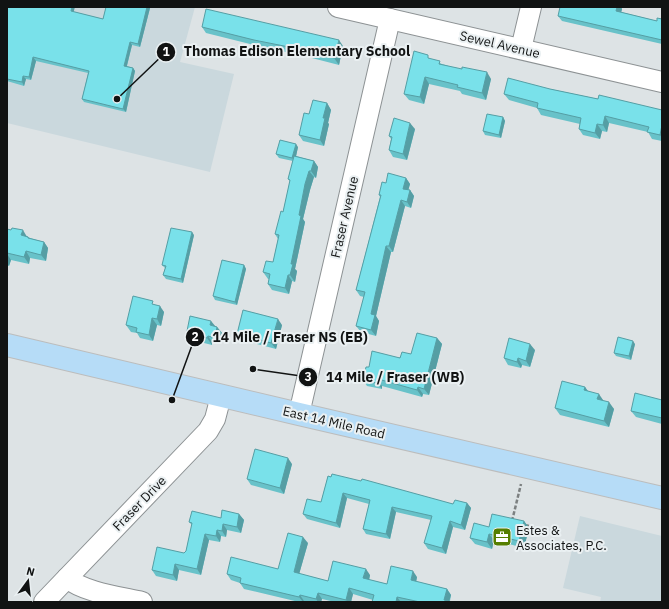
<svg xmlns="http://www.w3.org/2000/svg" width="669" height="609" font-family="'IBM Plex Sans',sans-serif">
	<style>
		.built { fill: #cad8dd }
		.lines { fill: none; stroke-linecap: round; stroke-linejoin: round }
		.minor-casing { stroke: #8d9294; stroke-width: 22 }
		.major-casing { stroke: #bcbdbd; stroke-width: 24 }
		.path { stroke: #7c8081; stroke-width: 2.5; stroke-dasharray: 4 2; stroke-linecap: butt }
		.minor { stroke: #fff; stroke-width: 20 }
		.major { stroke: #b6dcf7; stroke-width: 22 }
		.wall { fill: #68c2c9 }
		.shaded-wall { fill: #559ea4 }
		.building { fill: #79e1ea; stroke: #559ea4 }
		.labels { text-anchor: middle; stroke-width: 4; stroke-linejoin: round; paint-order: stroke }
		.street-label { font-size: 13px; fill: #111313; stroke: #eaf0f2 }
		.poi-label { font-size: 13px; fill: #111313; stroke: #eaf0f2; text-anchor: start }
		.leader { fill: none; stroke: #111313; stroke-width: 1.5 }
		.callout-dot { fill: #111313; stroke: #eaf0f2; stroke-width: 1.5 }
		.mark-label { font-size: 12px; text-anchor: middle; font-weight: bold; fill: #fff }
		.callout-label { font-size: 14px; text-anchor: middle; font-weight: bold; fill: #111313; stroke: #eaf0f2; stroke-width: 4; stroke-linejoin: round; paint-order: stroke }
	</style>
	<rect width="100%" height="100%" fill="#dde3e5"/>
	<g class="built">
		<polygon points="7,7 195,7 180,62 234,74 210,172 7,123"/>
		<polygon points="580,516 662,536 662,602 600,602 601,597 563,588"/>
	</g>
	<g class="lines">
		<g class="minor-casing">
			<g id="minor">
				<polyline points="338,7 662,82"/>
				<polyline points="521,49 531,7"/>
				<polyline points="299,414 390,19"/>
				<path d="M67,578c16,14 53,19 75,24"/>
				<polyline points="44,602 208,431 215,419 221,396"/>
			</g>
		</g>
		<g class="major-casing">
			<polyline id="major" points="7,345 299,414 662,498"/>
		</g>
		<g class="path">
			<polyline points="512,521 521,484"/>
			<polyline points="525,525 544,530"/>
		</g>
		<use href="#minor" class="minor"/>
		<use href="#major" class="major"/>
	</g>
	<g class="wall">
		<polygon points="7,7 74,12 103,19 106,7 149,7 150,8 140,47 132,45 127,66 133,68 135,71 126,112 84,102 82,99 88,73 36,61 31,80 26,79 24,86 7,81"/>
		<polygon points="621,7 622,9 621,12 657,21 662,19 662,44 562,21 558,16"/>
		<polygon points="202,27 343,46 339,65 308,57 258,46 206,33"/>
		<polygon points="431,59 442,64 491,79 486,100 462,94 460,91 429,84 424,104 409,100 404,94"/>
		<polygon points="550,89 598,99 662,110 662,141 652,139 648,132 609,123 607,132 602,131 600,139 583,135 579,129 580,124 541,115 537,108 509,100 504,94"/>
		<polygon points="327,103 331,110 328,123 329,124 324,146 303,141 299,135 309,114"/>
		<polygon points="503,117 505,121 501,138 485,135 483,131"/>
		<polygon points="415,129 407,160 393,157 389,150 391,139 389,136"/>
		<polygon points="298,147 296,156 314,161 318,167 316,178 314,177 310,190 303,219 305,222 295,269 297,271 295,282 292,281 289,294 272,290 268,284 269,279 268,279 263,272 273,262 278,239 275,234 283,212 290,181 288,179 293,161 279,158 276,154"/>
		<polygon points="406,178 410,184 408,190 410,190 414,196 411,208 405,206 393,252 391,252 376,316 379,321 376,336 361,332 356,326 364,297 360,296 356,290 380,197 379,195 386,183"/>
		<polygon points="7,229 27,236 30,238 44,242 48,248 46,261 30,258 29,264 11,260 9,266 7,265"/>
		<polygon points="194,235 183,283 166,279 163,275 165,268 162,265"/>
		<polygon points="244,265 246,269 237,305 215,300 213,296"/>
		<polygon points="156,305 164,312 161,326 157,325 153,341 140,338 137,333 131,332 126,325"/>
		<polygon points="282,325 276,349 241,340 237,334"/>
		<polygon points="215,326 217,327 222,333 219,344 212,342 212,345 200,342 198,339 191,338 187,331"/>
		<polygon points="437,338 442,344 429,395 423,394 422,397 382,386 382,389 367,386 363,380 369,367 411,354"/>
		<polygon points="635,344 631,360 616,356 614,353"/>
		<polygon points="535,350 530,367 522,365 521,368 508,365 504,358"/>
		<polygon points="585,387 588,391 603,400 603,401 614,409 609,427 560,415 555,408"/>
		<polygon points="662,400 662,424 636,417 631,411"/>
		<polygon points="292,464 284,494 251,485 247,479"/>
		<polygon points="328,476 453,504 467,503 471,508 465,530 453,527 446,554 428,549 424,543 431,520 396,512 390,539 366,534 363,529 369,504 347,498 340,528 307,519 303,514 321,502"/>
		<polygon points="239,514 244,520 241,533 227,530 226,537 221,536 220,542 209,540 201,575 179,570 177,581 156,576 152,570 184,553 186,551 192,525 189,522 221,518"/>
		<polygon points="524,521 529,528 524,548 494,540 492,549 475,544 470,538 489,527"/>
		<polygon points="308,543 299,574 328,581 370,575 369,580 387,584 417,577 416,582 447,589 451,595 450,601 452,602 372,602 373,600 353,594 351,602 335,602 322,599 321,602 307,602 304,601 304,602 299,602 244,589 240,583 231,580 227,574 278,569"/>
	</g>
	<g class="shaded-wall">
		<polygon points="72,7 75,7 73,14 71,11"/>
		<polygon points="147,7 149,7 150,8 140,47 138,44"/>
		<polygon points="617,7 621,7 622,9 620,17 616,11"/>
		<polygon points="339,40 343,46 339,65 334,58"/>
		<polygon points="130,42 132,45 126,69 124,66"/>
		<polygon points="33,57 36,61 31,80 29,77"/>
		<polygon points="133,68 135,71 126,112 123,109"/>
		<polygon points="487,72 491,79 486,100 482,93"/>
		<polygon points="23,76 26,79 24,86 22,82"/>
		<polygon points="425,77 429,84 424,104 420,97"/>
		<polygon points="327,103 331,110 328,123 329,124 324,146 320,140 323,118"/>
		<polygon points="605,116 609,123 607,132 603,125"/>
		<polygon points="503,117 505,121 501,138 499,135"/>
		<polygon points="410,123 415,129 407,160 403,154"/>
		<polygon points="597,124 602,131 600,139 595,133"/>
		<polygon points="662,125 662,138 660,135"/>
		<polygon points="296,144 298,147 295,161 292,158"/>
		<polygon points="314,161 318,167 316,178 311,171"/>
		<polygon points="309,171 314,177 310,190 303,219 305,222 295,269 297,271 295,282 290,275 291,264 299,215 305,184"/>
		<polygon points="406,178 410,184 407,195 403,189"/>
		<polygon points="410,190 414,196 411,208 407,202"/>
		<polygon points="401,200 405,206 393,252 389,246"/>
		<polygon points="23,230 27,237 21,235"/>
		<polygon points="192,232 194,235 183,283 181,279"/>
		<polygon points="44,242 48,248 46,261 41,255"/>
		<polygon points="386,246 391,252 376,316 379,321 376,336 371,330 371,314"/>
		<polygon points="26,251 30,258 29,264 24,257"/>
		<polygon points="7,254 11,260 9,266 7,263"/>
		<polygon points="244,265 246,269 237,305 235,302"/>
		<polygon points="288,275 292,281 289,294 285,288"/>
		<polygon points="160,306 164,312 161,326 157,319"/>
		<polygon points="152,318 157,325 153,341 149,335"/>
		<polygon points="278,319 282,325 276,349 271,343"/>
		<polygon points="211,321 216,327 210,325"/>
		<polygon points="217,327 222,333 219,344 215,338"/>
		<polygon points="208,336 212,342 212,345 207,338"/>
		<polygon points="437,338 442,344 429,395 424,389"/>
		<polygon points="633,341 635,344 631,360 629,356"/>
		<polygon points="530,344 535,350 530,367 526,361"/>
		<polygon points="518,358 522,365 521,368 517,362"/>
		<polygon points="378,379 382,386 382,389 377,383"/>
		<polygon points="418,387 423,394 422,397 417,390"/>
		<polygon points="585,387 589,393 584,390"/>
		<polygon points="599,394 603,400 602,406 597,399"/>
		<polygon points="609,402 614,409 609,427 604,421"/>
		<polygon points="288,458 292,464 284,494 280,488"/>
		<polygon points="343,493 347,498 340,528 336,523"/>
		<polygon points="467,503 471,508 465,530 461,525"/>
		<polygon points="392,507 396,512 390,539 386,534"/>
		<polygon points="239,514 244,520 241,533 237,527"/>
		<polygon points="450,521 453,527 446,554 442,548"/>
		<polygon points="524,521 529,528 524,548 519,541"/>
		<polygon points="223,524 227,530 226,537 222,531"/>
		<polygon points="217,530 221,536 220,542 216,536"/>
		<polygon points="205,534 209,540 201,575 197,569"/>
		<polygon points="489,534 494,540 492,549 487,542"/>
		<polygon points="303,537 308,543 298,578 294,572"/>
		<polygon points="175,564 179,570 177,581 173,575"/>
		<polygon points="366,569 370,575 368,585 363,578"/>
		<polygon points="413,571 417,577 415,587 411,580"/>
		<polygon points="349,588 353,594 351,602 347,602 346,600"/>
		<polygon points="447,589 451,595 449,602 444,600"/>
		<polygon points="318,593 322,599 321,602 318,602 316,599"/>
		<polygon points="300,595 304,601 304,602 303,602 299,597"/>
		<polygon points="397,597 401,602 396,602"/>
	</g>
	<g class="building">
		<polygon points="7,7 72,7 71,11 103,19 106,7 147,7 138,44 130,42 124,66 133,68 123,109 82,99 89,71 33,57 29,77 23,76 22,82 7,79"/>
		<polygon points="560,7 617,7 616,11 657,21 657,18 662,19 662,40 558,16"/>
		<polygon points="206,9 339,40 334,58 304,50 254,40 202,27"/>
		<polygon points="414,51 428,55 428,58 440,61 439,64 462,69 462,67 487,72 482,93 457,87 458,85 425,77 420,97 404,94"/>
		<polygon points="508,78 550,89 598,99 599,95 662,110 662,125 660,135 647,132 649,127 605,116 603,125 597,124 595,133 579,129 581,118 537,108 538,103 504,94"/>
		<polygon points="313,100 327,103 323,118 325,118 320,140 299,135 304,113 309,114"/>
		<polygon points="487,114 503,117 499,135 483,131"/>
		<polygon points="394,118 410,123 403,154 389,150 392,137 389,136"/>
		<polygon points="280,140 296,144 292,158 276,154"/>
		<polygon points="294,156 314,161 311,171 309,171 305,184 299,215 301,216 291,264 293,264 290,275 288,275 285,288 268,284 270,274 263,272 266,261 273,262 279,235 275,234 281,211 283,212 290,180 288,179"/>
		<polygon points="388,173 406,178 403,189 410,190 407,202 401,200 389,246 386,246 371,314 375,315 371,330 356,326 365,292 356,290 381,195 379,195 382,182 386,183"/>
		<polygon points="12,228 23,230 21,235 28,237 28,238 44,242 41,255 26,251 24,257 7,253 7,229 11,230"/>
		<polygon points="171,228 192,232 181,279 163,275 166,266 162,265"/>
		<polygon points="222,260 244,265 235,302 213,296"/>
		<polygon points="133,296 153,301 152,304 160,306 157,319 152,318 149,335 136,332 137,328 126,325"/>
		<polygon points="243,310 278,319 271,343 237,334"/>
		<polygon points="190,316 211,321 210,325 217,327 215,338 208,336 207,338 195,335 196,333 187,331"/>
		<polygon points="417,333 437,338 424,389 418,387 417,390 378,379 377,383 363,380 366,367 369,367 372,351 400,358 402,352 411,354"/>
		<polygon points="618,337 633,341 629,356 614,353"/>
		<polygon points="509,338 530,344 526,361 518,358 517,362 504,358"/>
		<polygon points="562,381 585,387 584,390 599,394 597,399 609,402 604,421 555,408"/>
		<polygon points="635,393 662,400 662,418 631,411"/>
		<polygon points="255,449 288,458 280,488 247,479"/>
		<polygon points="332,474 361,481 362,479 453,504 455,500 467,503 461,525 450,521 442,548 424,543 432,516 392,507 386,534 363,529 370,500 343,493 336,523 303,514 307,499 321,502 328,476 331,477"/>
		<polygon points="222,510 239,514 237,527 223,524 222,531 217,530 216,536 205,534 197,569 175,564 173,575 152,570 157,547 184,553 186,551 192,523 189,522 192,511 221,518"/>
		<polygon points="492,514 524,521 519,541 489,534 487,542 470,538 474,523 489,527"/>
		<polygon points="288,533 303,537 294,572 328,581 333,561 366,569 363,578 387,584 391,566 413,571 411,580 447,589 444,600 452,602 420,602 397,597 396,602 372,602 374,595 349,588 346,600 318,593 316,599 300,595 299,597 240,583 241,578 227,574 231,557 278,569"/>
	</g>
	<defs>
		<g id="office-square" transform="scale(1)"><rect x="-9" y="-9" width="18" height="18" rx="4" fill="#557e00" stroke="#eaf0f2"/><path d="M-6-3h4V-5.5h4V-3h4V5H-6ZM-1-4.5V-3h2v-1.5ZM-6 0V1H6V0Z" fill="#fff"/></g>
	</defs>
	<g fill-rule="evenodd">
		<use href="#office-square" x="502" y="537"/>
	</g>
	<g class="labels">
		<g class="street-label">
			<text transform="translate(500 44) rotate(13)" y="5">Sewel Avenue</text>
			<text transform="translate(344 217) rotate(-77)" y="5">Fraser Avenue</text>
			<text transform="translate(334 422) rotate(13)" y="5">East 14 Mile Road</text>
			<text transform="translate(139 503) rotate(-46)" y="5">Fraser Drive</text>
		</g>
		<g class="poi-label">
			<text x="516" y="535">Estes &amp;<tspan x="516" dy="15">Associates, P.C.</tspan></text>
		</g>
	</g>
	<path class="leader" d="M117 99L166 52M172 400L195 337M253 369L308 377"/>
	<g class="callout-dot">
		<circle cx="117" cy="99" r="4"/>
		<circle cx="172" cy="400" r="4"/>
		<circle cx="253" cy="369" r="4"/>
		<circle cx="166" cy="52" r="10"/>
		<circle cx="195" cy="337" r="10"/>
		<circle cx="308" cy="377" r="10"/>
	</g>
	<g class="mark-label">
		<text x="166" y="56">1</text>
		<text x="195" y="341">2</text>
		<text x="308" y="381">3</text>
	</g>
	<g class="callout-label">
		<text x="297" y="56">Thomas Edison Elementary School</text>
		<text x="290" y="342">14 Mile / Fraser NS (EB)</text>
		<text x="395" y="382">14 Mile / Fraser (WB)</text>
	</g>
	<rect width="669" height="609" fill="none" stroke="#111313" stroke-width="16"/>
	<g transform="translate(28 581) rotate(15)" stroke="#eaf0f2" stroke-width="3" paint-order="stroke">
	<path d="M0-3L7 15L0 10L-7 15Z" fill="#111313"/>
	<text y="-6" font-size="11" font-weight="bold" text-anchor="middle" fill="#111313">N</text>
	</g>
</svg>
